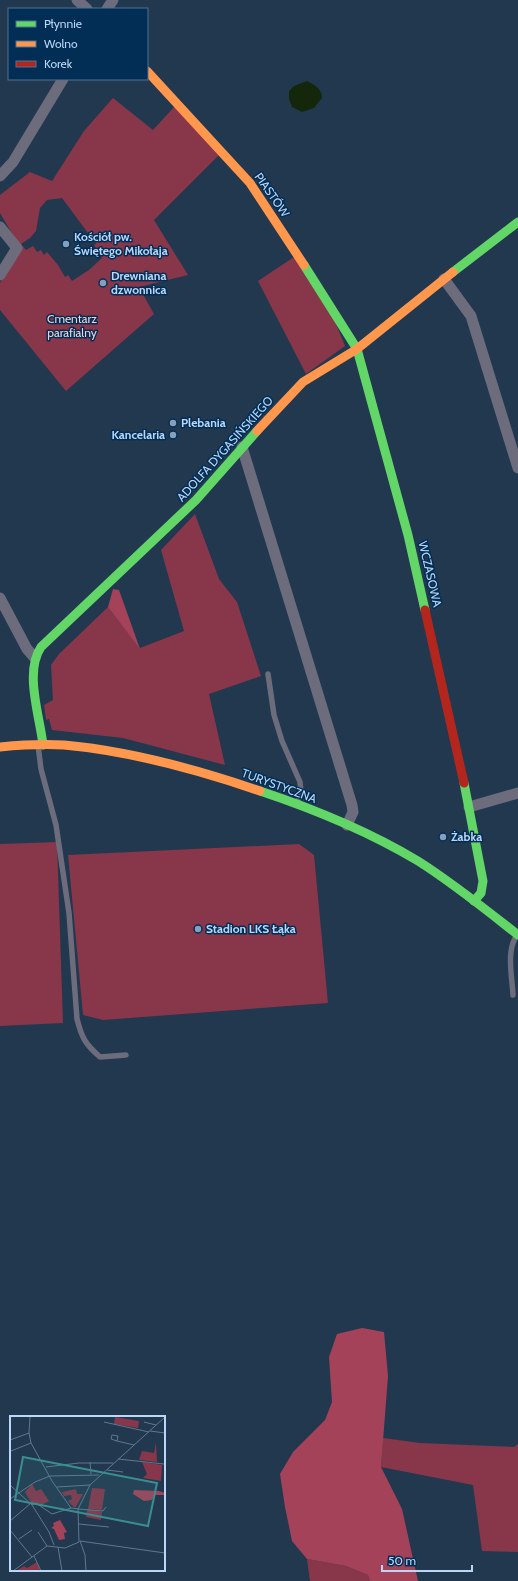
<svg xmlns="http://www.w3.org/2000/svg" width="518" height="1581" font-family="Cabin,sans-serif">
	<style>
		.green { fill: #88364a; fill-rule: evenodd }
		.forest { fill: #a44259 }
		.water { fill: #15270a }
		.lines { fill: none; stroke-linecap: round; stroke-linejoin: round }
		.lane { stroke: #6c6c7d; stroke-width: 5.5 }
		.street { stroke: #6c6c7d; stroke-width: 11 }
		.fast { stroke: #63d668; stroke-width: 9 }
		.slow { stroke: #ff974d; stroke-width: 9 }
		.jam { stroke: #b3261e; stroke-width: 9 }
		.poi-dot { fill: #859fbc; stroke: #022e56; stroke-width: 1.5 }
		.labels { text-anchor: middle; stroke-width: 3; stroke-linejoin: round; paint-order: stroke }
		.street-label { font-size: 12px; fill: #bbd7f7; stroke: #022e56 }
		.poi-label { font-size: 12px; font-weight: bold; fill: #bbd7f7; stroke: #022e56; text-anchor: start }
		.park-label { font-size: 12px; fill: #f3d3d5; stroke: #022e56 }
		.inset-road { fill: none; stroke: #5f7892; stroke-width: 1 }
		.view { fill: #3a8e90; fill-opacity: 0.15; stroke: #3a8e90; stroke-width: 2 }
		.inset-edge { fill: none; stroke: #bbd7f7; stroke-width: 2 }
	</style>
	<rect width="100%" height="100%" fill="#21384f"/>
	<g class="green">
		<path d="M113,98l40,32 22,-24 45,48 -66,66 34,55 -49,12 15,27 -88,77 -66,-81v-27l20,-36 -20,-34v-18l30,-23 22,9 32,-50zM62,198l26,35 1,-1 7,12 -2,1 8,13 -13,12 -17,11 -4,-6 -3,2 -7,-12 -11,-13 -3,3 -3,-5 -4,2 -4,-6 -7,4 -5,-6 9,-6 6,-7 4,-23 7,-8z"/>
		<polygon points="294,257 332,314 345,346 306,374 258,281"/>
		<polygon points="195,514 219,579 237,602 261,676 209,694 225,765 123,738 52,730 49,719 46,720 44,705 53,700 51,665 59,654 108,607 140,648 184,631 161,550"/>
		<polygon points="57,842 63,1023 0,1026 0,844"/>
		<polygon points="299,844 314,855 328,1003 103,1020 83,1015 68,855"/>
		<polygon points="383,1438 420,1443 514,1447 518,1444 518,1552 482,1551 473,1485 381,1467"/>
		<polygon points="307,1559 346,1566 368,1575 370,1581 310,1581"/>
	</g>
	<g class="forest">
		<polygon points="113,589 119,590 140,649 108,607"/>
		<polygon points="362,1328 384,1332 388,1376 381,1467 402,1509 418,1581 370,1581 368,1575 346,1566 307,1559 292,1541 285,1507 280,1474 293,1452 325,1420 332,1402 329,1357 337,1334"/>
	</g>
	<path class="water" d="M307,81c8,4 15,8 15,17l-8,10 -12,4 -10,-5 -3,-8v-8l5,-5z"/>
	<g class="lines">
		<g class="lane">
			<polyline points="268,674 274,715 282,741 300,782 301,791 297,804"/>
			<path d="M38,745l3,24 15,56 13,88 8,106c5,19 8,25 23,38l26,-2"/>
			<path d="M513,995c-1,-19 -7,-45 4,-60"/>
		</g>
		<g class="street">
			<polyline points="77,0 87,9"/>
			<polyline points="107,9 113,0"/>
			<polyline points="0,176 13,162 63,79"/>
			<polyline points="0,227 17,248 0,275"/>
			<polyline points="444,279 471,316 518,468"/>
			<polyline points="242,447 352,805 353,812 347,825"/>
			<polyline points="0,598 27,649 35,658"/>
			<polyline points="469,807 518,793"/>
		</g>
		<g class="fast">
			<polyline points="304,265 357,349 408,535 425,610"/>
			<polyline points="453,272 518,222"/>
			<path d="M43,745c-3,-28 -19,-73 -2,-98l155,-147 61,-69"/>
			<polyline points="464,783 483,881 481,893 474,901"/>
			<path d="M260,791c54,18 108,40 158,70 35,22 67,48 100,74"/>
		</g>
		<g class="slow">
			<polyline points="147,71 250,183 304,265"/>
			<polyline points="257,431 303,382 357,349 453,272"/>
			<path d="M0,747c21,-2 43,-3 64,-2 67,6 132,24 196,46"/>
		</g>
		<polyline class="jam" points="425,610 464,783"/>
	</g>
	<g class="poi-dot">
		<circle cx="66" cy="244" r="4"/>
		<circle cx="103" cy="283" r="4"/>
		<circle cx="173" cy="423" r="4"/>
		<circle cx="173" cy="435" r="4"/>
		<circle cx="443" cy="837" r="4"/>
		<circle cx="198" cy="929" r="4"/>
	</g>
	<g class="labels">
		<g class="street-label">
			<text transform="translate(272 195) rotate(55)" y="4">PIASTÓW</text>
			<text transform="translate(225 449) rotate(-48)" y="4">ADOLFA DYGASIŃSKIEGO</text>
			<text transform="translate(430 574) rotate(77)" y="4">WCZASOWA</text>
			<text transform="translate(279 786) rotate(20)" y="4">TURYSTYCZNA</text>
		</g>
		<g class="poi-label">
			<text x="74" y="241">Kościół pw.<tspan x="74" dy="14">Świętego Mikołaja</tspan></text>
			<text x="111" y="280">Drewniana<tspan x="111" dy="14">dzwonnica</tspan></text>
			<text x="181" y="427">Plebania</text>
			<text x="165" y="439" text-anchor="end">Kancelaria</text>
			<text x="451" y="841">Żabka</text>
			<text x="206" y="933">Stadion LKS Łąka</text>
		</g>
		<g class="park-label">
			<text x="72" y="323">Cmentarz<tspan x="72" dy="14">parafialny</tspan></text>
		</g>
	</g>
	<g transform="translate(10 1416)">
		<rect width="155" height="155" fill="#21384f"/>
		<path d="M105,1l24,4 -1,7 -24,-4zM146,26l1,20 -18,-2 3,-9 12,2zM132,46l20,3 -1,16 -18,-3 4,-4zM22,68l4,7 5,-2 8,12 -9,5 -4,-3 -4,1 -7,-12zM82,72l13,1 -3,21 -14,-1zM66,73l1,5h6l-8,14 -7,-7 4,-2 -1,-4 -7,1 -2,-4zM77,93l15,3 -1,8 -15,-3zM27,146l3,9h-24l8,-5 3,2z" fill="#88364a"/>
		<path d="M124,74l25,1 6,2v2h-11l-2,5 -8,1 -11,-7zM50,104l7,12 -3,1 1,6 -6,1 -5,-11 -3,-1 3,-2 -1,-3z" fill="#a44259"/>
		<path class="inset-road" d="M20,0l-1,17 2,10 21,38 19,27M94,6l45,10M134,6l12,3M140,15l15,2M0,24l19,-7M107,25l-6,-2 1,-4 6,1 -1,5 17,4M1,35l20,-8M108,43l46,5M80,46l1,12M36,51l33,-4h34M97,54l16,2M0,69l22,20 17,27 5,13M47,71l33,-2M0,83l25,-17 15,-6 49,-1M22,89l4,-2 16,11 19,-6 8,1M68,93l25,2 3,-4M0,105l20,-17M69,108l30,3M0,114l22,27M28,116l9,14M9,123l13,-9M70,125l85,12M70,125l5,14 1,16M48,131l4,24M24,140l7,15M3,155l34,-25 18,2 14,-6 -1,-33 12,-24 75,-68"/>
		<path class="view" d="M13,41l134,26 -9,43 -133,-26z"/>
		<rect width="155" height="155" class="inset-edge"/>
	</g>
	<rect x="8" y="8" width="140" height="72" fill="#022e56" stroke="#4c7296"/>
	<rect x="16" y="21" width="20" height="6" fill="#63d668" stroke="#4c7296"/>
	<text x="44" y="28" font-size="12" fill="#bbd7f7">Płynnie</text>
	<rect x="16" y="41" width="20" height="6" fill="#ff974d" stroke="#4c7296"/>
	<text x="44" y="48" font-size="12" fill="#bbd7f7">Wolno</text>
	<rect x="16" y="61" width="20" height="6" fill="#b3261e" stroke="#4c7296"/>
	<text x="44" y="68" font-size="12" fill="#bbd7f7">Korek</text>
	<path d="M382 1565v6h90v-6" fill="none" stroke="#bbd7f7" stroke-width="2"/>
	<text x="388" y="1565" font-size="12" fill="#bbd7f7" stroke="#022e56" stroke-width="3" paint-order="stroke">50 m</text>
</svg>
